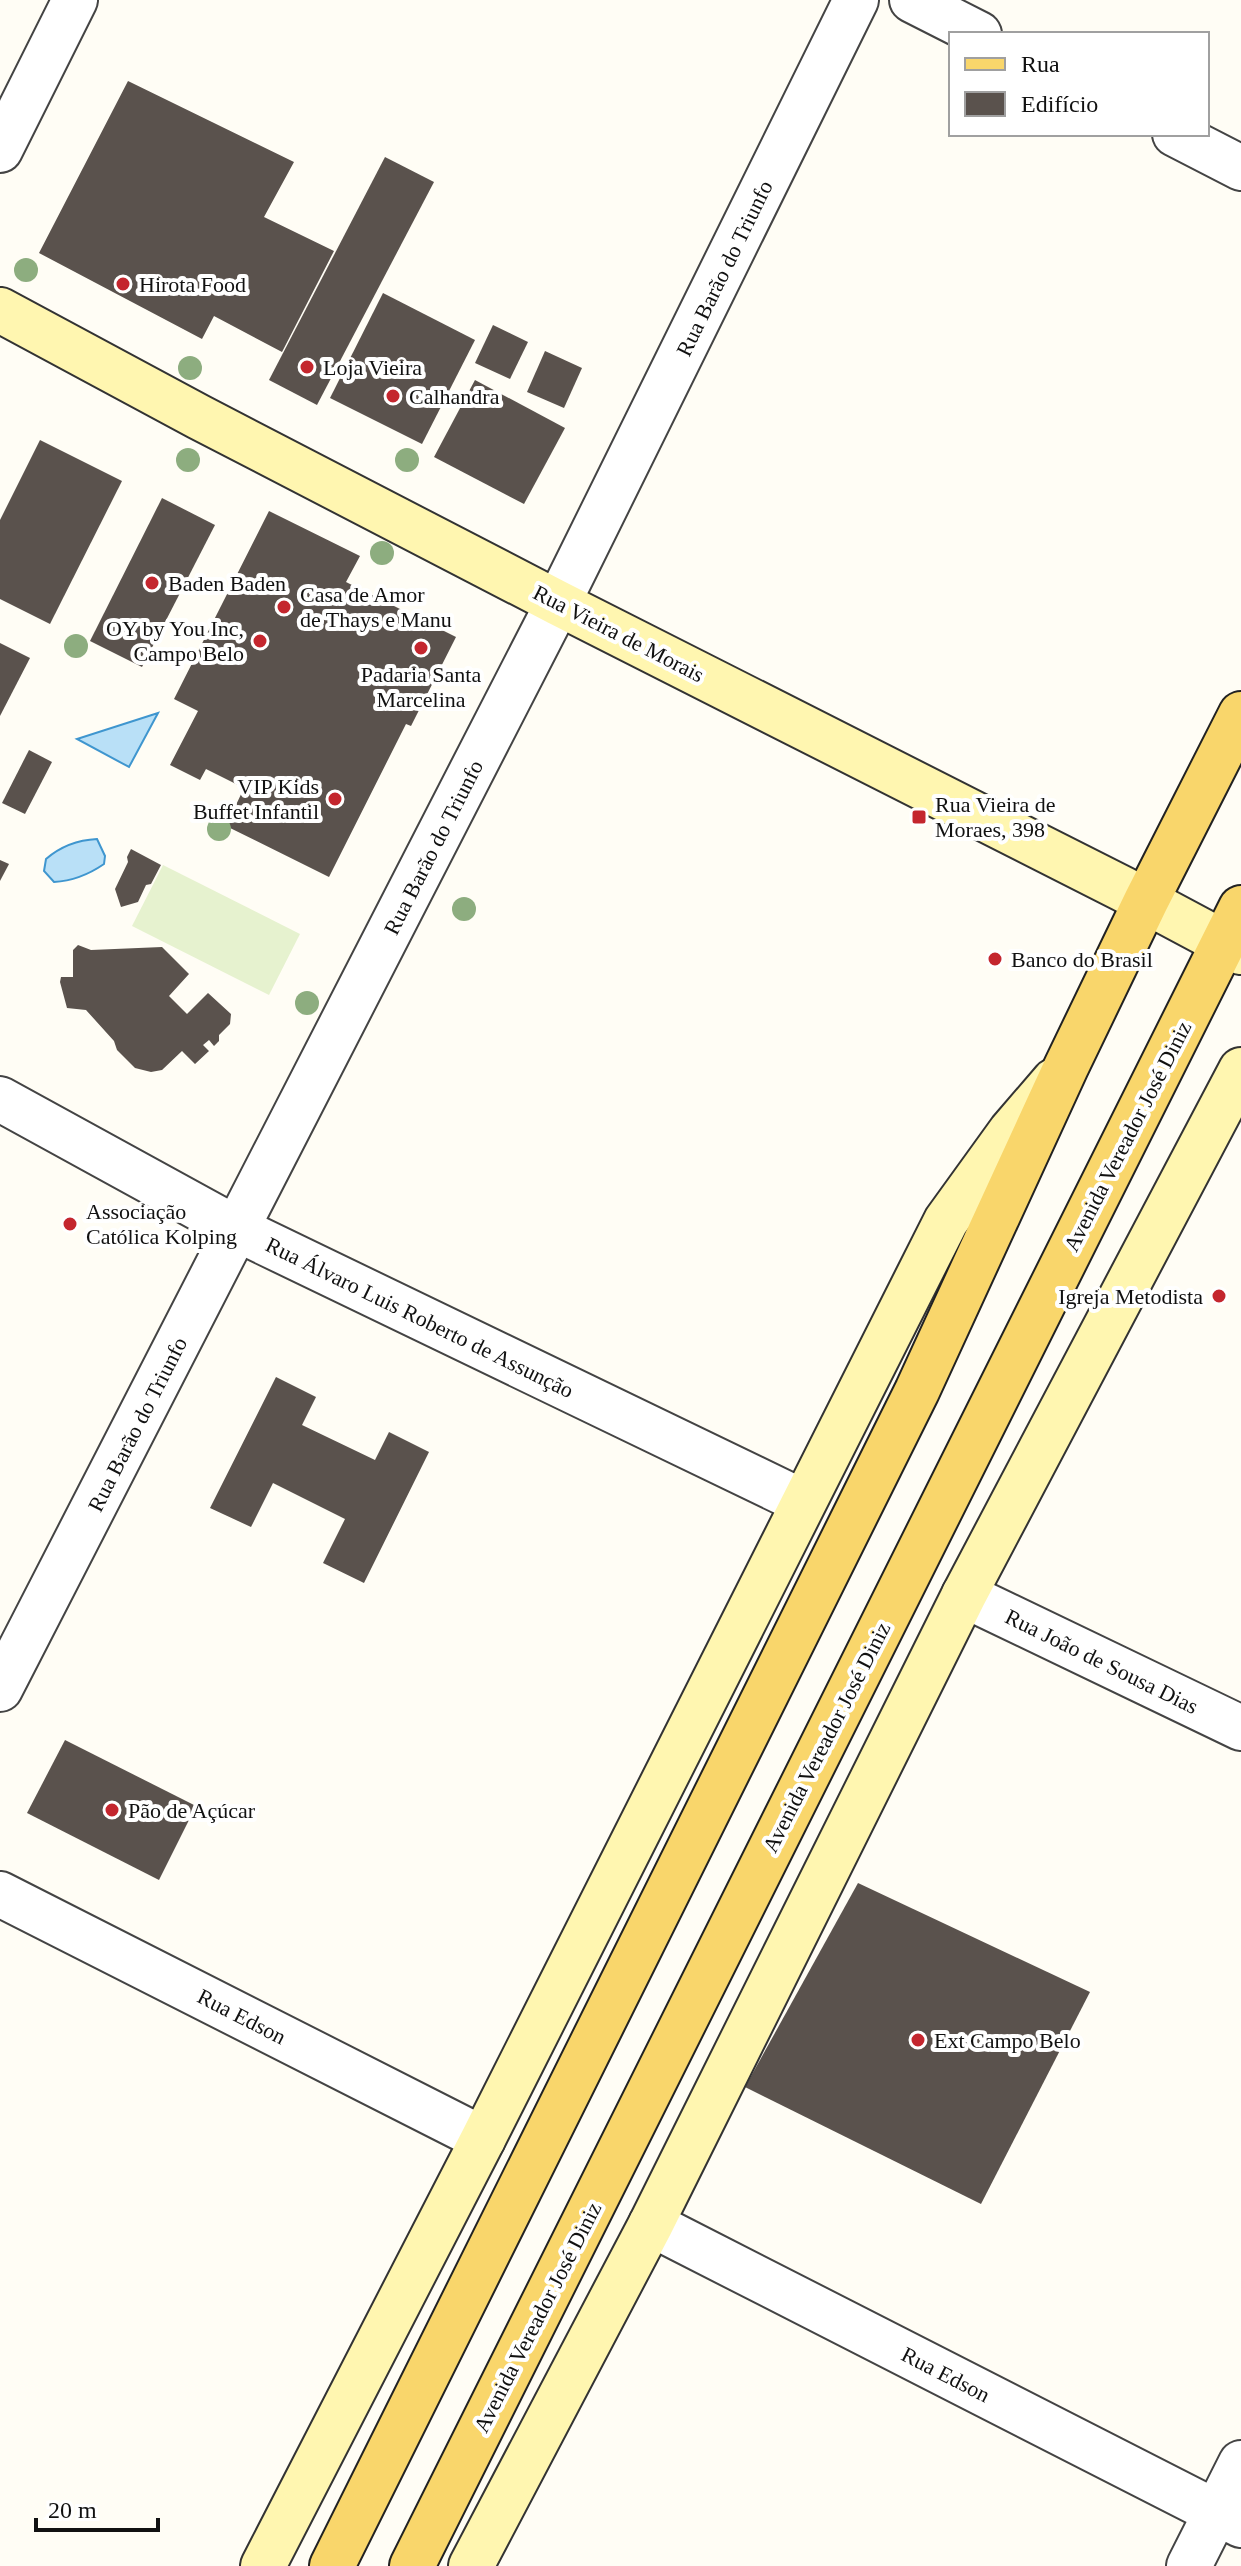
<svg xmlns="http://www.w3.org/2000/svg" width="1241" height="2566" font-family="Georgia,serif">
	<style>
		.pitch { fill: #e6f2cf }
		.water { fill: #b9e0f7; stroke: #3f96cf; stroke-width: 2 }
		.building { fill: #5a524d }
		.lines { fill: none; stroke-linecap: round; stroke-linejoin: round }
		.street-casing { stroke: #444; stroke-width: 48 }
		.secondary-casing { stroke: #333; stroke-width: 48 }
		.primary-casing { stroke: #222; stroke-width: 48 }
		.street { stroke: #fff; stroke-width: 44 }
		.secondary { stroke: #fff6b0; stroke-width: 44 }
		.primary { stroke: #f9d66b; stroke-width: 44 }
		.tree { fill: #8dad7f }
		.poi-dot { fill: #c4262e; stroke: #fff; stroke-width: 3 }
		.labels { text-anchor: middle; stroke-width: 8; stroke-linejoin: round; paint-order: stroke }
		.street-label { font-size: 22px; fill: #111; stroke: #fff }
		.poi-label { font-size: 22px; fill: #111; stroke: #fff; text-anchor: start }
	</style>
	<rect width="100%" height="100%" fill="#fffdf5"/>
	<polygon class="pitch" points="163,865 300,934 269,995 132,926"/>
	<g class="water">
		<polygon points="158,713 129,767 77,739"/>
		<path d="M97,839l8,17 -1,8c-16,11 -31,17 -50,18l-10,-11 2,-12c15,-13 31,-19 51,-20z"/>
	</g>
	<g class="building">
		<polygon points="128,81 294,162 264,217 334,251 282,352 214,316 202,339 39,253"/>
		<polygon points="385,157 434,182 317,405 269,380"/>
		<polygon points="383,293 475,340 422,444 330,398"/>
		<polygon points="493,325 528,342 510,379 475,363"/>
		<polygon points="545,351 582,368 564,408 527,392"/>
		<polygon points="475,380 565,428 524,504 434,457"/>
		<polygon points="40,440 122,481 50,624 0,599 0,520"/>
		<polygon points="162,498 215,525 142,667 90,641"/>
		<polygon points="269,511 360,556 346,582 456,637 411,726 406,724 329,877 226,826 244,788 206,769 200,780 170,765 198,711 174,699"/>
		<polygon points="0,643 30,658 0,716"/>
		<polygon points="29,750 52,762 25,814 2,803"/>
		<polygon points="131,849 161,865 151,884 146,885 138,902 121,907 115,889 128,862 127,857"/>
		<polygon points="0,860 9,864 0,881"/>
		<polygon points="78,945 91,950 162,947 189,974 169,996 187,1014 208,993 231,1014 230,1024 219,1035 219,1041 214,1046 209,1040 203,1045 209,1051 195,1064 182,1051 162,1070 151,1072 135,1068 117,1050 114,1041 86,1010 67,1008 60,982 61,977 73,977 73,950"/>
		<polygon points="276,1377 316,1397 302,1425 375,1460 389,1432 429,1452 364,1583 323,1563 345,1519 273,1483 251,1527 210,1508"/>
		<polygon points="65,1740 196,1806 159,1880 27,1813"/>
		<polygon points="858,1883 1090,1992 981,2204 745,2087"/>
	</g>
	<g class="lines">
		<g class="street-casing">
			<g id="street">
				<polyline points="912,0 979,34"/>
				<polyline points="1175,134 1241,168"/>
				<polyline points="0,150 75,0"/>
				<polyline points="0,1099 237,1229 803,1502"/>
				<polyline points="964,1595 1241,1728"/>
				<polyline points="0,1689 558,603 856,0"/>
				<polyline points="0,1894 483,2139"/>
				<polyline points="651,2224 1241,2525"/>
				<polyline points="1189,2566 1241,2463"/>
			</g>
		</g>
		<g class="secondary-casing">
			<g id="secondary">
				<polyline points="0,310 199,417 558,603 1123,889 1241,952"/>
				<polyline points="263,2566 483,2139 946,1221 1011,1131 1054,1081"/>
				<polyline points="471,2566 651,2224 964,1595 1241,1070"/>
			</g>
		</g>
		<g class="primary-casing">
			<g id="primary">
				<polyline points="332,2566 917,1391 1066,1067 1146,901 1241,714"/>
				<polyline points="412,2566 1241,908"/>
			</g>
		</g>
		<use href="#street" class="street"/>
		<use href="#secondary" class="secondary"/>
		<use href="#primary" class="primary"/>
	</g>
	<g class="tree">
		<circle cx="26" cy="270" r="12"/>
		<circle cx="190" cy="368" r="12"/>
		<circle cx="188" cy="460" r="12"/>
		<circle cx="407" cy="460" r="12"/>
		<circle cx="382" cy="553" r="12"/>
		<circle cx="76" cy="646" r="12"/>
		<circle cx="219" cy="829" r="12"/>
		<circle cx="464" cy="909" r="12"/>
		<circle cx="307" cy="1003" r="12"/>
	</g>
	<g class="poi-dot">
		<circle cx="123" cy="284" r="8"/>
		<circle cx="307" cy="367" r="8"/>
		<circle cx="393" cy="396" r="8"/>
		<circle cx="152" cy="583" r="8"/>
		<circle cx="284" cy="607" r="8"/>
		<circle cx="260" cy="641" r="8"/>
		<circle cx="421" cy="648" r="8"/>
		<circle cx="335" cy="799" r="8"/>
		<rect x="911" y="809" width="16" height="16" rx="4"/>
		<circle cx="995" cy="959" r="8"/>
		<circle cx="70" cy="1224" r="8"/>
		<circle cx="1219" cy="1296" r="8"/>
		<circle cx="112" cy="1810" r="8"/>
		<circle cx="918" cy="2040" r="8"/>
	</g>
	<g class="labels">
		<g class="street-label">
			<text transform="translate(724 268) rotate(-64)" y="8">Rua Barão do Triunfo</text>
			<text transform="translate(619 633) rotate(27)" y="8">Rua Vieira de Morais</text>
			<text transform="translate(433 847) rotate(-63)" y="8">Rua Barão do Triunfo</text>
			<text transform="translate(1127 1136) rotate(-63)" y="8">Avenida Vereador José Diniz</text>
			<text transform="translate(420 1317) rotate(26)" y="8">Rua Álvaro Luis Roberto de Assunção</text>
			<text transform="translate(137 1424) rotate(-63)" y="8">Rua Barão do Triunfo</text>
			<text transform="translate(1102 1661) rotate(26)" y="8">Rua João de Sousa Dias</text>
			<text transform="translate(826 1737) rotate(-63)" y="8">Avenida Vereador José Diniz</text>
			<text transform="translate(242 2016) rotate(27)" y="8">Rua Edson</text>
			<text transform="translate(537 2317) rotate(-63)" y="8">Avenida Vereador José Diniz</text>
			<text transform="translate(946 2374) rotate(27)" y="8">Rua Edson</text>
		</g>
		<g class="poi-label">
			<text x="139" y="292">Hirota Food</text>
			<text x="323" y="375">Loja Vieira</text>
			<text x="409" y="404">Calhandra</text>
			<text x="168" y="591">Baden Baden</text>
			<text x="300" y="602">Casa de Amor<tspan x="300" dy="25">de Thays e Manu</tspan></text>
			<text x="244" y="636" text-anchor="end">OY by You Inc,<tspan x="244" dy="25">Campo Belo</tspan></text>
			<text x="421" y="682" text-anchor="middle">Padaria Santa<tspan x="421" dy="25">Marcelina</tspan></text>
			<text x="319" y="794" text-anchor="end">VIP Kids<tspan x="319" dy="25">Buffet Infantil</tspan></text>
			<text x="935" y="812">Rua Vieira de<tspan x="935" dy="25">Moraes, 398</tspan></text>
			<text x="1011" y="967">Banco do Brasil</text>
			<text x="86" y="1219">Associação<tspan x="86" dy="25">Católica Kolping</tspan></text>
			<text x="1203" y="1304" text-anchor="end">Igreja Metodista</text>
			<text x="128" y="1818">Pão de Açúcar</text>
			<text x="934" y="2048">Ext Campo Belo</text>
		</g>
	</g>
	<rect x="949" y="32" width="260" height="104" fill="#ffffff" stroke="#a0a0a0" stroke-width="2"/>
	<rect x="965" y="58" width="40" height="12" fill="#f9d66b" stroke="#a0a0a0" stroke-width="2"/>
	<text x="1021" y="72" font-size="24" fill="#111111">Rua</text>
	<rect x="965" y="92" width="40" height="24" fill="#5a524d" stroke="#a0a0a0" stroke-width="2"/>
	<text x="1021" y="112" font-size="24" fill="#111111">Edifício</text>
	<path d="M36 2518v12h122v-12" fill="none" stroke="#111111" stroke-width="4"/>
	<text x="48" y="2518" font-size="24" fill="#111111" stroke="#ffffff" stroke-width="6" paint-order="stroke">20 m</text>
</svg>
